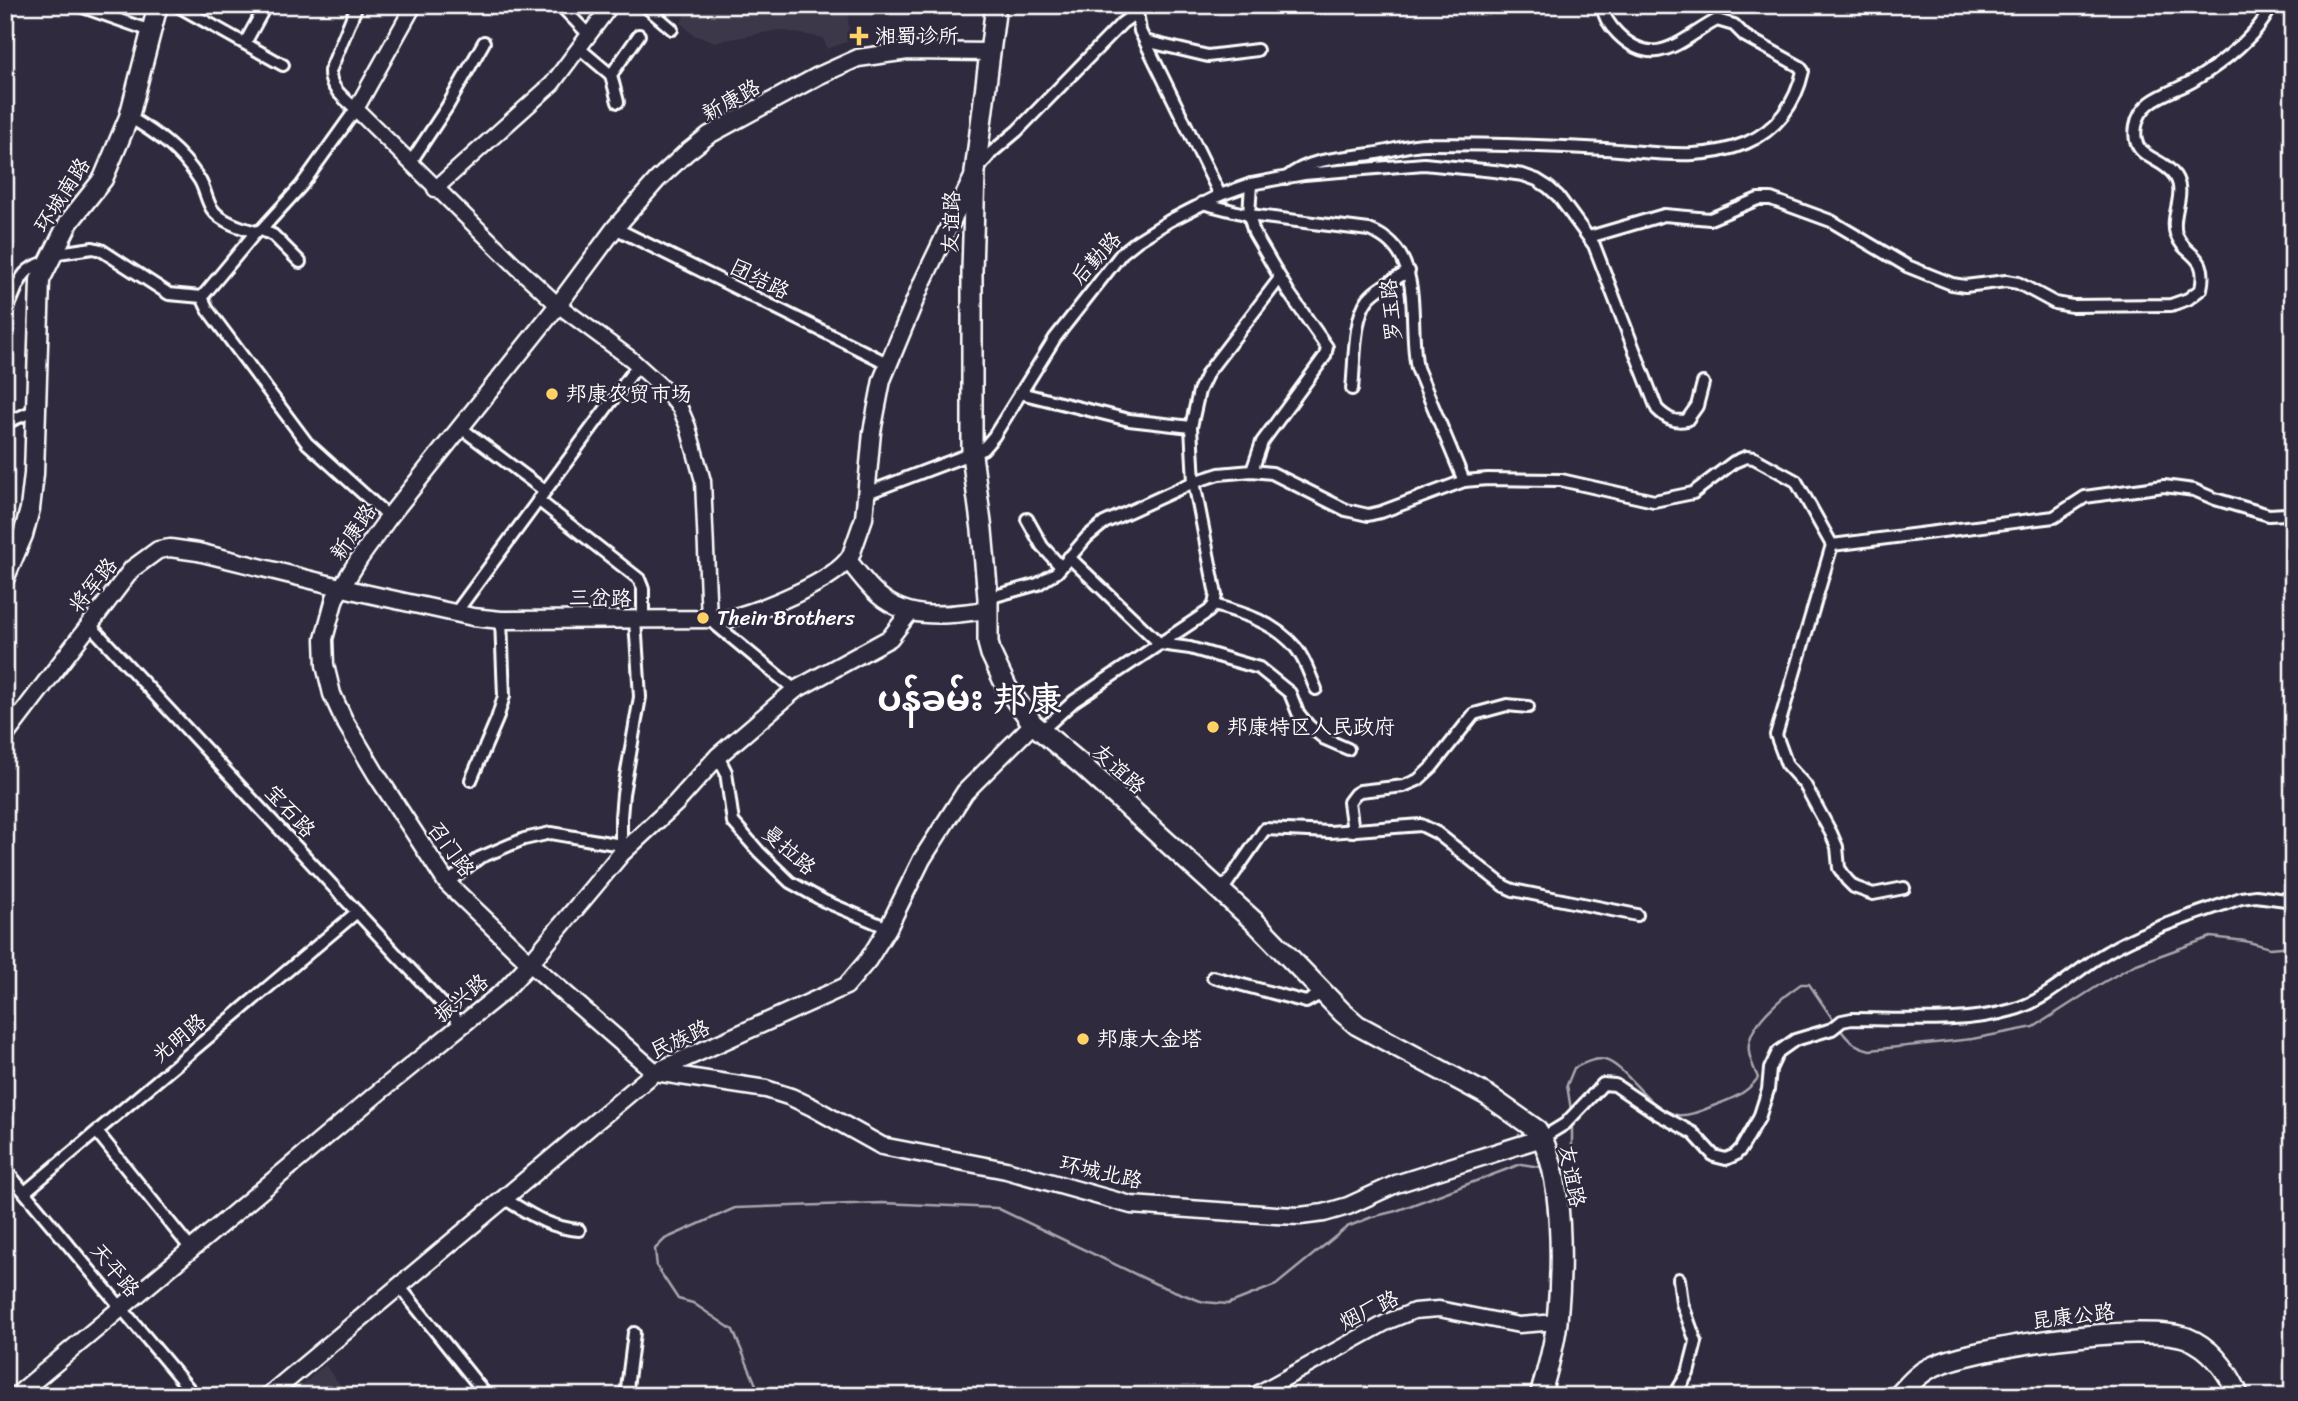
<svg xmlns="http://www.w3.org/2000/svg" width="2298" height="1401" font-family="Sriracha,'LXGW WenKai TC','Noto Sans Myanmar',sans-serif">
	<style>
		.built { fill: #3c3749 }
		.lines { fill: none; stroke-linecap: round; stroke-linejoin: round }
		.stream { stroke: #a7a6ad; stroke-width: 2.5 }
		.minor-casing { stroke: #fff; stroke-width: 16 }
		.tertiary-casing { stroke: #fff; stroke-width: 19 }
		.secondary-casing { stroke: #fff; stroke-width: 21 }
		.primary-casing { stroke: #fff; stroke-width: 23 }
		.trunk-casing { stroke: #fff; stroke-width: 24 }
		.minor { stroke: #2f2a3d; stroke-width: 10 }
		.tertiary { stroke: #2f2a3d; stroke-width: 14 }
		.secondary { stroke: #2f2a3d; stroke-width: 16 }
		.primary { stroke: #2f2a3d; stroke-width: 18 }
		.trunk { stroke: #2f2a3d; stroke-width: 19 }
		.poi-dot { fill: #ffd166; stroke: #2f2a3d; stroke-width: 2.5 }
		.labels { text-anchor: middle; stroke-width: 5; stroke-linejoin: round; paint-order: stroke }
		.poi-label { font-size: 21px; fill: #fff; stroke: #2f2a3d; text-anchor: start }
		.street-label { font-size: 21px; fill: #fff; stroke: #2f2a3d }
		.town-label { font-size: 35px; font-weight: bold; fill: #fff; stroke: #2f2a3d }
	</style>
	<rect width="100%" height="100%" fill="#2f2a3d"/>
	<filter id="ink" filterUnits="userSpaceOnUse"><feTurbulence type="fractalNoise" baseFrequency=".0143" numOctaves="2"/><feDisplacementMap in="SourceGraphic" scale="14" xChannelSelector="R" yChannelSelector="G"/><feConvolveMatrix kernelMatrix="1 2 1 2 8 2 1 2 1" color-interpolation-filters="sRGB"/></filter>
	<g filter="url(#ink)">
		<g class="built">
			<polygon points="688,5 848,5 849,41 827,49 823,38 779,30 716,42 693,35 681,23"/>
			<polygon points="325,1365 349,1396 289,1396"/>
		</g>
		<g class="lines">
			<g class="stream">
				<path d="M1838,1026c9,14 16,20 32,24l102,-11 62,-12 70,-45 30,-17 77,-28 34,4 25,7 23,-2"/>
				<path d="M1571,1110l-4,-25 7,-17c9,-4 21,-11 31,-8 23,7 43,50 72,55 11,2 27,-5 36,-9 19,-7 33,-12 45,-28 -3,-8 -8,-17 -9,-26 -4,-26 33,-55 52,-68h8l25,37"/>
				<polyline points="1570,1157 1572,1151 1572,1128"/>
				<polyline points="758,1396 759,1392 733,1330 693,1303 678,1299 657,1267 655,1249 665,1239 735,1208 882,1203 997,1208 1156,1284 1203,1302 1228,1304 1276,1285 1347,1227 1372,1217 1396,1211 1521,1164 1540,1167"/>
			</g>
			<g class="minor-casing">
				<g id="minor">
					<polyline points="77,5 151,31"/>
					<polyline points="176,5 283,65"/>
					<polyline points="560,5 589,35"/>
					<polyline points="644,5 672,29"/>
					<polyline points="1145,41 1208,56 1257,50"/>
					<polyline points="245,43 266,5"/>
					<polyline points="579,48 611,75"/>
					<polyline points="618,102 611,75 639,35"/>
					<path d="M129,117c29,17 51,33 70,62 6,9 7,21 13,30 9,13 30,19 44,23"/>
					<polyline points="410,163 447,107 484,42"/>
					<polyline points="979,168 992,152 1017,131 1122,23 1136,13"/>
					<path d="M1286,178c23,-20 56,-20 85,-24 19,-2 39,-11 58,-10 58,0 117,2 175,5 48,3 96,13 142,-6 31,-13 50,-40 57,-72l-4,-5 -54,-30 -11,-11 -17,-5c-35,18 -61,52 -99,14 -8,-8 -15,-17 -16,-29"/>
					<polyline points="1251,184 1249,215 1254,233 1289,293 1327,347 1325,356 1262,442 1252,471"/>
					<path d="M1220,195l31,-11 53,-10 120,-10 70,7 29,4 14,5 11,7 10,9 36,49 63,164c9,9 17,14 30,11l10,-14 6,-23"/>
					<path d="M1202,203l47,12 120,15c58,21 38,90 48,138l47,113"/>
					<polyline points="615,228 889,364"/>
					<path d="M261,230l40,-44 55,-77c-12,-11 -27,-21 -26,-38l27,-66"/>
					<path d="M1589,237l75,-22 46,4 48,-20h13l60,22 76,45 45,18 13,2 41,-5 12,2 37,20 17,3 99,-1 17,-6 13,-10c8,-36 -16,-31 -25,-55 -6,-19 11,-40 -1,-58 -14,-21 -45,-16 -39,-50 5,-30 39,-33 60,-47 25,-15 66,-47 75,-74"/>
					<polyline points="51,254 93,248 101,250 169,294 202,297"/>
					<polyline points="202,297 208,310 307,443 389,517"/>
					<polyline points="202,297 256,232 261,230 273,235 300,262"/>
					<path d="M5,313c14,-23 11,-45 43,-51"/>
					<path d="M1352,389c3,-25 1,-71 16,-90 10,-12 28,-20 41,-28"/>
					<polyline points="1020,393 1129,420 1191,427"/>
					<polyline points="5,423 36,410"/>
					<polyline points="461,428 545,491"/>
					<polyline points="867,493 983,449 994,436 1055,338 1122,253 1137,241 1169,221 1220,195 1140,31 1136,5"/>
					<polyline points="538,500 639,579 643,589 643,620"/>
					<polyline points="1027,519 1042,546 1061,567"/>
					<polyline points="1832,545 2054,517 2085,497 2164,486 2194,490 2215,499 2269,515 2286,514 2293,510"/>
					<polyline points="1069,557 1160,644 1190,648 1259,668 1290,693 1298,713 1309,726 1325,739 1348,749"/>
					<polyline points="988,598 1038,584 1057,572 1087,537 1104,523 1194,482 1219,474 1252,471 1272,473 1346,510 1368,515 1381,512 1464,481 1488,479 1561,480 1654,501 1693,493 1734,462 1746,457 1754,458 1796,481 1832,545 1776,735 1787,765 1805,785 1831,833 1837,847 1839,868 1847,880 1854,887 1873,894 1904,888"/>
					<path d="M1214,605c29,8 62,18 82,43 9,11 14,28 20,41"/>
					<polyline points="454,615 638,365"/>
					<polyline points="709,619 795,690"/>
					<polyline points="89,624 462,1025"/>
					<polyline points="1041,731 1074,701 1209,611 1214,605 1216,595 1194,482 1191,427 1199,391 1208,372 1280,278"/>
					<polyline points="718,756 726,772 733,822 759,852 790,882 824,901 888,928"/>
					<polyline points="471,780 497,719 504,696 501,620"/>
					<polyline points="1353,831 1349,802 1355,794 1360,791 1404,786 1418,780 1432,767 1474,714 1507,705 1528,707"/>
					<polyline points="621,854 621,817 623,794 640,697 635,620"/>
					<polyline points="447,883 479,858 524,839 551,833 621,845"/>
					<polyline points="1222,891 1265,829 1330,832 1421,825 1437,833 1504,886 1513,890 1637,915"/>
					<polyline points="1213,977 1306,1002 1322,993"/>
					<polyline points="97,1132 191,1249"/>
					<path d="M1542,1138l23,-14 38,-40 12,1 43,29 35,19 21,23 12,3 9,-4 6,-6 18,-31 9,-28 2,-21 8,-17 17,-12 37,-11 10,-8 10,-2c49,0 113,5 160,-9 37,-10 63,-40 95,-58 40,-24 91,-38 134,-54l15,-2 37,5"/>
					<polyline points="5,1169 195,1396"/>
					<polyline points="25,1192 357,912"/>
					<path d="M505,1199c25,15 44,29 74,31"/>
					<polyline points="400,1287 487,1396"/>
					<polyline points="626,1396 634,1333"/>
					<polyline points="1674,1396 1688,1373 1696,1342 1682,1303 1679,1279"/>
				</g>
			</g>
			<g class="tertiary-casing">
				<g id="tertiary">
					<polyline points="414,5 356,109 519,269 558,305 631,359 661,386 680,408 688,427 703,481 709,619"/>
					<polyline points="435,189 552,84 611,5"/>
					<polyline points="1253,1396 1389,1321 1414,1311 1439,1309 1519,1325 1557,1322"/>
				</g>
			</g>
			<g class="secondary-casing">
				<g id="secondary">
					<polyline points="990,52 908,51 858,58 818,76 709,135 686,153 657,180 615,228 558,305 389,517 359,559 335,598 324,639 325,665 332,694 344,720 376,774 447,883 530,963 655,1072 766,1089 791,1097 812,1107 882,1146 1006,1170 1131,1205 1276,1215 1300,1216 1324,1213 1348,1206 1396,1184 1542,1138"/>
					<path d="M848,560c8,10 16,21 25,30 32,33 74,25 115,20"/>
					<path d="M5,736l127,-167 26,-19 12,-2 28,4 166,41 109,24 28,3 226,-1c30,-7 110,-38 124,-64l13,-37 8,-86 10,-52 41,-99 51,-106"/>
					<polyline points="16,1396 379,1092 504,991 530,963 621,854 676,803 718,756 795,690 890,638 909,613"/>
					<polyline points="268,1396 655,1072 846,986 868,960 888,928 922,859 965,792 1033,724"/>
				</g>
			</g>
			<g class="primary-casing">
				<polyline id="primary" points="5,577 23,535 30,509 34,474 40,280 69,222 103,179 129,117 158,5"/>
			</g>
			<g class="trunk-casing">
				<g id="trunk">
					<path d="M996,5l-21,167 -3,99v184l10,75 6,68v45l3,11 16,34 26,36 50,42 174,158 85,88 15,13 130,70 50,35c28,41 25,142 20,192 -3,25 -10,50 -17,74"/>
					<path d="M1898,1396c10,-10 19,-22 32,-28 40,-21 215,-46 257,-30 25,10 41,33 52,58"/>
				</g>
			</g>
			<use href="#minor" class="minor"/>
			<use href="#tertiary" class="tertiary"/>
			<use href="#secondary" class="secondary"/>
			<use href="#primary" class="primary"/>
			<use href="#trunk" class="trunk"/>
		</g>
	</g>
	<g class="poi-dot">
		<path d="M855.5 25.5h7v7h7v7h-7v7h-7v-7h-7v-7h7z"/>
		<circle cx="552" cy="394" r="7"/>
		<circle cx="703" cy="618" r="7"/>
		<circle cx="1213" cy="727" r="7"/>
		<circle cx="1083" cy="1039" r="7"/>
	</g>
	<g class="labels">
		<g class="poi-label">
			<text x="875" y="43">湘蜀诊所</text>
			<text x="566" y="401">邦康农贸市场</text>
			<text x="717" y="625">Thein Brothers</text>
			<text x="1227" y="734">邦康特区人民政府</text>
			<text x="1097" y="1046">邦康大金塔</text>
		</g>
		<g class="street-label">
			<text transform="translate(731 100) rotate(-29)" y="7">新康路</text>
			<text transform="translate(62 195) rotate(-57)" y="7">环城南路</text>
			<text transform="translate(951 222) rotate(-88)" y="7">友谊路</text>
			<text transform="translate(1096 258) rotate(-48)" y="7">后勤路</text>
			<text transform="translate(760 279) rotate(26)" y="7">团结路</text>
			<text transform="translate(1391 310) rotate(-95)" y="7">罗玉路</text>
			<text transform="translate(353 532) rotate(-55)" y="7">新康路</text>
			<text transform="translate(93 585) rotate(-51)" y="7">将军路</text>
			<text transform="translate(600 598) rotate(1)" y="7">三岔路</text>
			<text transform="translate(1119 769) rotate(42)" y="7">友谊路</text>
			<text transform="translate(290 811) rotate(47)" y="7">宝石路</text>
			<text transform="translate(451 849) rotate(54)" y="7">召门路</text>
			<text transform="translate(789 850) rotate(41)" y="7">曼拉路</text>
			<text transform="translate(461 998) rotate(-39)" y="7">振兴路</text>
			<text transform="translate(179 1038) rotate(-40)" y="7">光明路</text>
			<text transform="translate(680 1039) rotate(-25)" y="7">民族路</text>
			<text transform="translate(1101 1172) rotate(13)" y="7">环城北路</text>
			<text transform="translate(1572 1176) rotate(79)" y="7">友谊路</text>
			<text transform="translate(115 1270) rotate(50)" y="7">天平路</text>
			<text transform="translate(1369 1310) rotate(-26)" y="7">烟厂路</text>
			<text transform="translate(2073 1316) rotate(-7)" y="7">昆康公路</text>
		</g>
		<g class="town-label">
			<text x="970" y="711">ပန်ခမ်း 邦康</text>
		</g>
	</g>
	<rect width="2298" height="1401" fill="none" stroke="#2f2a3d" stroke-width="28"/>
	<rect x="14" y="14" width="2270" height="1373" fill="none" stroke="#fff" stroke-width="2.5" filter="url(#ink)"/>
</svg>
